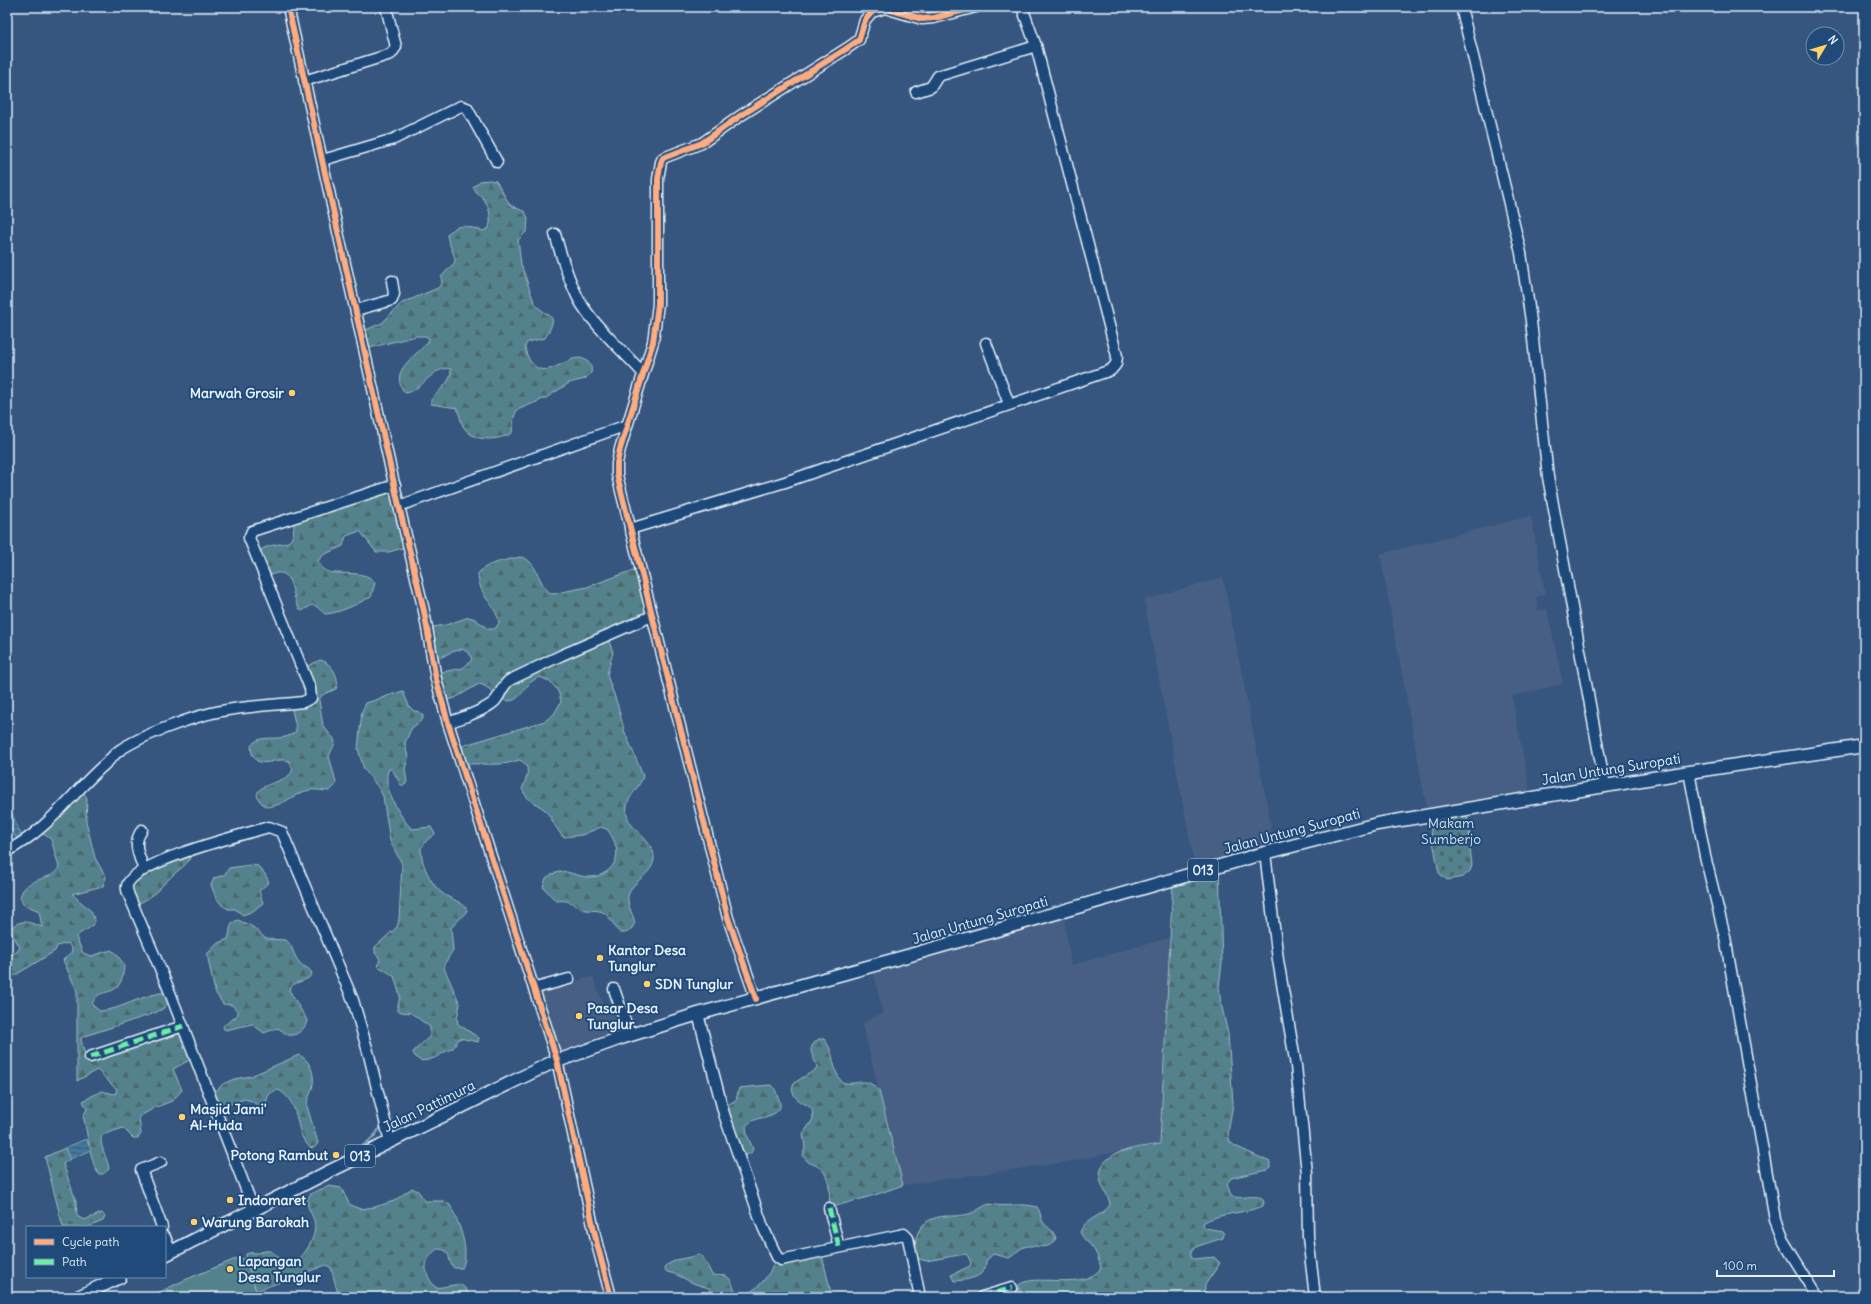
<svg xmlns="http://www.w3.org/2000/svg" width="1871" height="1304" font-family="Delius,sans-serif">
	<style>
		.built { fill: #465f84 }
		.forest { fill: url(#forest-firs); stroke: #9ebac2 }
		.cemetery { fill: url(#cemetery-stones); stroke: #9ebac2 }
		.garden { fill: #53828c; stroke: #9ebac2 }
		.water { fill: url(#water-rules); stroke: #83a8c0 }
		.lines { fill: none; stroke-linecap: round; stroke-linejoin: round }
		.stream { stroke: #83a8c0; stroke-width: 2.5 }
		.minor-casing { stroke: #e8f1f8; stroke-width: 13 }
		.major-casing { stroke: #e8f1f8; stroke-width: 15 }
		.minor { stroke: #1f4a7a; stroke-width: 10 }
		.major { stroke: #1f4a7a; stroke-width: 12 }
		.quiet { stroke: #6deda7; stroke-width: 5; stroke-dasharray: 10 5; stroke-linecap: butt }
		.cycleway-casing { stroke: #1f4a7a; stroke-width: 8 }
		.cycleway { stroke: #ffac80; stroke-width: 6 }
		.poi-dot { fill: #ffd166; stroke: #1f4a7a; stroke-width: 1.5 }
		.labels { text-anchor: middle; stroke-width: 4; stroke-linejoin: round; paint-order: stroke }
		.shield { fill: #1f4a7a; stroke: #acbfd2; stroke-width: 1 }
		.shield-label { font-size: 13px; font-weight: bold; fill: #e8f1f8 }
		.poi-label { font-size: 14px; font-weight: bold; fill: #e8f1f8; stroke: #1f4a7a; text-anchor: start }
		.street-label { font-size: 14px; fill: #e8f1f8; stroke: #1f4a7a }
		.park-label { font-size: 14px; fill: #d2e0e8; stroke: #1f4a7a }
	</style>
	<defs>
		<pattern id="forest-firs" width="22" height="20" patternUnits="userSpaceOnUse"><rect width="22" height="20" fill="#53828c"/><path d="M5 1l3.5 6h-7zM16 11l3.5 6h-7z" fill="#4d686e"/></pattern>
		<pattern id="cemetery-stones" width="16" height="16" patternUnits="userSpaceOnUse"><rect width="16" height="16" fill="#53828c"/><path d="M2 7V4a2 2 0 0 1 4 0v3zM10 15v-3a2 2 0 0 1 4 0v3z" fill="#4d686e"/></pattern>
		<pattern id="water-rules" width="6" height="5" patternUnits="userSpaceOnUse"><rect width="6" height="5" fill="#3f779a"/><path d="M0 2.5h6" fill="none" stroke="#426072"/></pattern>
	</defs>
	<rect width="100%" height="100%" fill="#365680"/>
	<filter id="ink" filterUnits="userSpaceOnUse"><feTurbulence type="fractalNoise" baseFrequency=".025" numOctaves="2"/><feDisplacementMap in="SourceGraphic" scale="8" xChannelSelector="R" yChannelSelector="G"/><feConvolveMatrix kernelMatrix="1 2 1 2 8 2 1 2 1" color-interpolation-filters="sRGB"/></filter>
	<g filter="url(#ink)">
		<g class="built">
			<polygon points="1531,516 1545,594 1536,598 1538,611 1547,609 1563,684 1512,696 1531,797 1428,815 1380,554"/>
			<polygon points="1223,577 1269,814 1271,831 1275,844 1265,853 1196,872 1144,600"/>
			<polygon points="1063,911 1071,965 1172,937 1160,1144 1060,1163 903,1185 862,1023 883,1013 872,966"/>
			<polygon points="593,976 605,1010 612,1010 621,1038 557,1060 536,988 572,977 574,982"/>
		</g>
		<g class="forest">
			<path d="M489,180l7,1 14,24 15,7 3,6 -1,13 -9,9 3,24 13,38c12,18 28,8 11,36l-17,4 -3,4c1,12 10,27 24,23 11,-2 28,-18 39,-7 3,3 4,7 3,11l-6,6 -16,4 -23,15 -29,12 -3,7 -2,16c-15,8 -39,10 -49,-7 -3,-6 -3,-12 -6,-18l-26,-4v-4c7,-10 21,-17 20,-31 -19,-4 -29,23 -46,24 -17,-22 9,-35 22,-50l2,-4 -3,-3h-10l-51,13 -4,-17 21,-9 20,-20 36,-15 4,-5 -1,-6 14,-15c0,-10 -7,-17 -8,-27 11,-14 21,-8 36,-4l6,-3c3,-10 0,-24 -7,-31 -4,-4 -7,-5 -9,-10l7,-6z"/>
			<path d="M395,485l14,61 -20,6h-13l-16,-21 -14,5 -3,10 -20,9 -5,6 5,8 6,3c13,3 39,-2 46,11l-4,14c-15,7 -30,16 -46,17l-9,-8 -4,-1 -10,6c-10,-5 -7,-36 -21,-38 -5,-1 -12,3 -16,4l-9,-21 6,-7c23,-11 33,4 32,-32z"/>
			<path d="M520,557c18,2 17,28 32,37l35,-7 52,-19 13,48 -44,23 5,13 -6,23 11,31 6,24 19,46c-3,11 -14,19 -16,30 -5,23 27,30 27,52 0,18 -28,24 -26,43 1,7 5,15 7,21 -3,8 -7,12 -15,11 -5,-5 -8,-13 -13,-18 -6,-6 -14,-4 -21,-5 -13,-3 -12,-11 -30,-9l-13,-14 3,-9 12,-7c11,0 21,6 31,6 17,0 31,-13 27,-30 -1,-6 -5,-12 -8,-17l-7,-3 -19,8 -19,2c-7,-8 -11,-19 -18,-27 -10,-8 -18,-9 -23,-21 4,-10 11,-24 -3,-29 -18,7 -34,3 -53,4l-9,-15 8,-4 80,-24 9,-7 7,-12c-2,-14 -9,-21 -22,-25 -3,2 -8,4 -10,7 -7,8 -13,22 -27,15 -7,-4 -15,-14 -23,-15l-24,14 -13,3 -6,-22 6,-7 21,-4 9,-8 -3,-7 -7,-4 -13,4 -16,9 -6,-34 19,-3 23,-8 6,2 13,10h7l4,-6c0,-14 -21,-27 -21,-49 6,-11 30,-14 42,-17z"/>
			<path d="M320,660c11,2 21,18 16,29l-14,6 -3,5 4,26 11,13 1,4 -6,13 7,26 -1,4 -6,5c-6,0 -13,-2 -19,-1 -15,2 -27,17 -44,17 -34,-28 43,-20 23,-46 -11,-4 -22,5 -32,0l-5,-7 -1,-8c10,-15 31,-1 45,-15v-4l-5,-21 20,-8 -9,-29z"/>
			<path d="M403,691l6,15 5,5 6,1 3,4v3l-12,10 -6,14 3,15 -3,11 2,13 -2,3h-4l-9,-16h-3c-9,15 12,50 23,60l19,-2 4,7 -8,6 -6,8c0,16 9,35 21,45 7,6 25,10 25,18l-16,17 2,22 -8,13 -1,5 16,36 -3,15 1,5 21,14 -1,4 -18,-4c-5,3 -3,6 -7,10 -2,2 -6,2 -8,4 -10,6 -27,16 -32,0l17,-16v-9l-19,-14 -10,-1 -4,-2 3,-14 -6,-20 -16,-10 2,-7 -5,-6v-6l22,-20 2,-7 3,-56 -12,-23 -7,-45 -5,-9 -14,-18 -6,-20 4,-38 4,-8z"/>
			<path d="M80,788l7,10 -1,23 9,37 11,19 -3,9 -31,8 19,17 4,10c-4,9 -13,9 -19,16l7,16 8,3 20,-6 5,3 8,12c-2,40 -26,17 -32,40l8,6c15,-1 28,-8 42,-13 9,-3 18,-5 27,-7l3,7 -8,10 -9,5 -73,24 -1,3 5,18 8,4 5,-8 84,-28 12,31 -22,12 9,21 -10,11 -18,7 -15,9 2,17 -3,4h-5l-10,-10 -21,7c-4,9 6,24 7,34l-6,5h-4c-8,-7 -12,-45 -16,-58l4,-7 -4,-8 18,-10 14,3 2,-5c-8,-5 -12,-13 -20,-19l-20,11v-90l-14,-31 8,-7 1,-4 -4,-6 -11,3 -2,5 -41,25 -7,-3v-16l10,-5 3,-5 -9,-15 1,-5c10,-9 19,-4 30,0l-3,-16 -16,-7 -3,-7c6,-22 33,-15 39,-30l-8,-28 -13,-8z"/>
			<path d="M189,851l1,7c-4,8 -12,12 -18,18 -12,11 -19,22 -35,28l-9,-22z"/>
			<polygon points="250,865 258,866 265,874 269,882 259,891 263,903 253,911 243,915 235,909 228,909 222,905 216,898 211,885 214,878 224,875 229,868"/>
			<path d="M1219,866l3,97 -3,24 2,16 7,31 5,69 -5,31 2,8 5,4 35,16v5l-3,3 -36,8 -4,6 4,12c10,4 21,-2 31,2l2,4 -1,4c-19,8 -40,6 -59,16l-1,3 2,3 17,3 2,3 -1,4 -25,8 -7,5v6l3,2 20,-2 6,6 -15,22 -1,12h-183l-2,-12c15,-13 66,7 82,-17 -2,-7 -4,-15 -9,-21 -5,-6 -9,-8 -12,-15 5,-14 22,-15 30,-27 -1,-10 -10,-18 -10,-29 0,-27 40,-28 60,-32l13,-265z"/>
			<path d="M238,920l15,7 13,12 20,1c8,7 7,16 14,23 4,5 10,4 12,11 -5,9 -19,6 -23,16l18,30c0,8 -11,17 -19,15 -4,-2 -7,-6 -11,-7l-13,5 -12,-9 -26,6 -2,-1 -1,-3 14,-10 1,-4 -6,-7 -9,-1 -8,-12 -8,-38 11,-11 10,-4c3,-8 0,-16 10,-19z"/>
			<path d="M819,1039h5c11,12 8,33 18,43 15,5 23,-8 37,9l24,94 -28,10 -46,13c1,-13 2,-31 -9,-40 -8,-6 -11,-2 -17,-13l2,-7 -2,-14 10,-15 -1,-10c-8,-8 -15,-5 -20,-19l2,-7 21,-13 2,-3c-4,-13 -12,-18 2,-28z"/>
			<path d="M299,1055c10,4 16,18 14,29 -1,8 -6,14 -6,22l11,37 -3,4 -4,1c-19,-14 -7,-42 -32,-58 -15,2 -10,12 -16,21l-11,-10 -8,-2 -21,8 -4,-1 -5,-9v-4l9,-9 11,-5 17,-3z"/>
			<path d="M770,1085l4,2 6,15v6c-8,12 -25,7 -34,18l1,9 6,14 -2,4 -8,3 -17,-50 10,-6 3,-12z"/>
			<polygon points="65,1148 70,1159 63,1164 76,1201 77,1216 84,1220 102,1213 105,1217 103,1221 88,1227 63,1227 45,1157"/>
			<path d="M329,1186l12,2 9,17 10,4 15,-2 19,-6 18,-13 6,3 7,10h18l7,4c8,15 21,46 12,63h-8c-8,-8 -1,-19 -17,-19 -16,13 -13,25 -1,39l24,-4 7,6 1,7h-129l-8,-29 -5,-3 -70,26 -10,-32v-5c4,-2 8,-1 12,-1 4,-1 8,-3 12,-2 9,2 12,23 27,10 10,-9 21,-27 17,-41 -3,-8 -9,-15 -6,-23l4,-4z"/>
			<path d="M989,1204c16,4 33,-2 48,3 4,5 3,10 6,15 5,7 9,6 13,16 -7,15 -20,5 -32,9 -6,2 -9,8 -15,11l-16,-4 -7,7c1,17 -19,19 -32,20l-3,-6 19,-9 1,-3 -3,-7 -3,-2 -39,7 -10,-3c-3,-23 3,-40 30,-42 6,0 12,0 18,-1 10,-1 16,-8 25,-11z"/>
			<path d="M821,1251l11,46h-116l-7,-9 -14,-4 -20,-10 -8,-2 -2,-2v-4l11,-6 23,-5 4,2 9,18c4,1 10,0 14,1 8,4 6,15 13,20 20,-5 30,-20 38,-39z"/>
		</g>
		<polygon class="cemetery" points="1465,808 1470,830 1469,840 1472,865 1470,871 1463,877 1447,880 1439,873 1428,815"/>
		<polygon class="garden" points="238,1258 246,1259 258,1297 149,1297 187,1279"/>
		<g class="water">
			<polygon points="7,802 21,835 16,838 7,820"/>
			<polygon points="86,1139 91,1150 70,1159 65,1148"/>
		</g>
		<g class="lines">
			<g class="stream">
				<path d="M338,1160c13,-6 45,-23 42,-39"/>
				<polyline points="254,1202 318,1171"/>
				<polyline points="171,1245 205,1226 234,1213"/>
				<polyline points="61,1297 79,1290"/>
			</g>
			<g class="minor-casing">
				<g id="minor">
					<polyline points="288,7 399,506 424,611 436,679 448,723 557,1060 597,1244 611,1297"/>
					<polyline points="1461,7 1521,253 1531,321 1548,477 1605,786"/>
					<polyline points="304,81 391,54 396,47 386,7"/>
					<polyline points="916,92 931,87 938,76 1036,46"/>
					<polyline points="323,160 394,139 461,106 467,108 497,162"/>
					<path d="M555,234c6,22 13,44 23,64 12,24 47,55 65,75"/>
					<polyline points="356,310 392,300 394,294 392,281"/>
					<polyline points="986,343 1009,404"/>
					<polyline points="399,506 627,425"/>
					<polyline points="630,529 785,482 1111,370 1116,364 1117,356 1036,46 1022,7"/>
					<path d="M448,723c15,-6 34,-11 46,-21 7,-7 7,-16 16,-22l52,-25 90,-39"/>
					<polyline points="1689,772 1705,856 1725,937 1775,1219 1784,1242 1818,1297"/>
					<path d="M142,830c-10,14 -3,25 2,40"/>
					<path d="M7,851c41,-21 64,-57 97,-86 6,-5 10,-11 16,-15 22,-15 74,-34 101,-39 27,-5 55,-6 82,-9l8,-4 -1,-10 -61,-150 3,-7 143,-46"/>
					<polyline points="1265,853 1278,960 1296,1066 1307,1173 1308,1237 1315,1297"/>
					<polyline points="536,988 569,979"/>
					<polyline points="614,989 630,1035"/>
					<polyline points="756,999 728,918 617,475 617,463 620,449 653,342 658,304 658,179 661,162 663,158 702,143 740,116 846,49 859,40 865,20 872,12 885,8 922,19 934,18 976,7"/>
					<polyline points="698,1014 724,1114 763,1227 777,1257 781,1260 904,1234 908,1238 920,1297"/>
					<polyline points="90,1057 183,1026"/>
					<polyline points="161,1162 141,1170 162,1227"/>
					<polyline points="829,1208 839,1247"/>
					<path d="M254,1210l-87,-225 -37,-87c-2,-5 -5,-10 -2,-15 12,-23 113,-48 141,-56l13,5 71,168 16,55 21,87"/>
					<polyline points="165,1237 171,1252"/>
					<polyline points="982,1297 1012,1288"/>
				</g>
			</g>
			<g class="major-casing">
				<g id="major">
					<polyline points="165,1255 326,1173 549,1064 621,1038 698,1014 907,956 1265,853 1377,824 1689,772 1864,746"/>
					<polyline points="78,1297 120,1277"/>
				</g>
			</g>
			<use href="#minor" class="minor"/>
			<use href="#major" class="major"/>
			<g class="quiet">
				<polyline points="90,1057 183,1026"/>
				<polyline points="829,1208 839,1247"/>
				<polyline points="982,1297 1012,1288"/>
			</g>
			<g class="cycleway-casing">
				<g id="cycleway">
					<polyline points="288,7 399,506 424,611 436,679 448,723 557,1060 597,1244 611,1297"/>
					<polyline points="756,999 728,918 617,475 617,463 620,449 653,342 658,304 658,179 661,162 663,158 702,143 740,116 846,49 859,40 865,20 872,12 885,8 922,19 934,18 976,7"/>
				</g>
			</g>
			<use href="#cycleway" class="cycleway"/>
		</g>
	</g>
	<g class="poi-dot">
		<circle cx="292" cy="393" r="4"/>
		<circle cx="600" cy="958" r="4"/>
		<circle cx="647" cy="984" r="4"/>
		<circle cx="579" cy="1016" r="4"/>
		<circle cx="182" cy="1117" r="4"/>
		<circle cx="336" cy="1155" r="4"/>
		<circle cx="230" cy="1200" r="4"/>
		<circle cx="194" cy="1222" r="4"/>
		<circle cx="230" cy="1269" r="4"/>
	</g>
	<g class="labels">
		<g class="shield">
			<rect x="1188" y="859" width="30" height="22" rx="3"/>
			<rect x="345" y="1145" width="30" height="22" rx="3"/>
		</g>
		<g class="shield-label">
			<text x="1203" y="875">013</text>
			<text x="360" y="1161">013</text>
		</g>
		<g class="poi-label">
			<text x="284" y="398" text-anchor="end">Marwah Grosir</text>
			<text x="608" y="955">Kantor Desa<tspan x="608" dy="16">Tunglur</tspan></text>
			<text x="655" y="989">SDN Tunglur</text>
			<text x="587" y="1013">Pasar Desa<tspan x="587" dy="16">Tunglur</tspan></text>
			<text x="190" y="1114">Masjid Jami'<tspan x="190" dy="16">Al-Huda</tspan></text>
			<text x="328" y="1160" text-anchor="end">Potong Rambut</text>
			<text x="238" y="1205">Indomaret</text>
			<text x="202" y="1227">Warung Barokah</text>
			<text x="238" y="1266">Lapangan<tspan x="238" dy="16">Desa Tunglur</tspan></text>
		</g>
		<g class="street-label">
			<text transform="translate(1611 769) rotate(-9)" y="5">Jalan Untung Suropati</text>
			<text transform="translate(1292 831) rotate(-15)" y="5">Jalan Untung Suropati</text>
			<text transform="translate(980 920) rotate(-16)" y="5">Jalan Untung Suropati</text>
			<text transform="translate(429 1106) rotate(-26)" y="5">Jalan Pattimura</text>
		</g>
		<g class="park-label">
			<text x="1451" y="828">Makam<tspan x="1451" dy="16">Sumberjo</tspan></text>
		</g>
	</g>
	<rect width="1871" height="1304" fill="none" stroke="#1f4a7a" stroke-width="24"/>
	<rect x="12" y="12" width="1847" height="1280" fill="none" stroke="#e8f1f8" stroke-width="1.5" filter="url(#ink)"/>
	<rect x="26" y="1226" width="140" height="52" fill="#1f4a7a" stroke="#6f8dac"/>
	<rect x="34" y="1239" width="20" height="6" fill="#ffac80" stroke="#6f8dac"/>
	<text x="62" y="1246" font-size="12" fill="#e8f1f8">Cycle path</text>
	<rect x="34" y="1259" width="20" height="6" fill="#6deda7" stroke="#6f8dac"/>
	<text x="62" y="1266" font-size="12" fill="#e8f1f8">Path</text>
	<g transform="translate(1825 46) rotate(52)"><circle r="19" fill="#1f4a7a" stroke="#6f8dac"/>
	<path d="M0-3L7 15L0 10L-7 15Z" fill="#ffd166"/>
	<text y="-6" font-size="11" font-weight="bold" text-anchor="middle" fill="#e8f1f8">N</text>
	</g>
	<path d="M1717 1270v6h117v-6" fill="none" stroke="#e8f1f8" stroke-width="2"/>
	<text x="1723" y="1270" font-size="12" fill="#e8f1f8" stroke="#1f4a7a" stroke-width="3" paint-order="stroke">100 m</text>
</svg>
